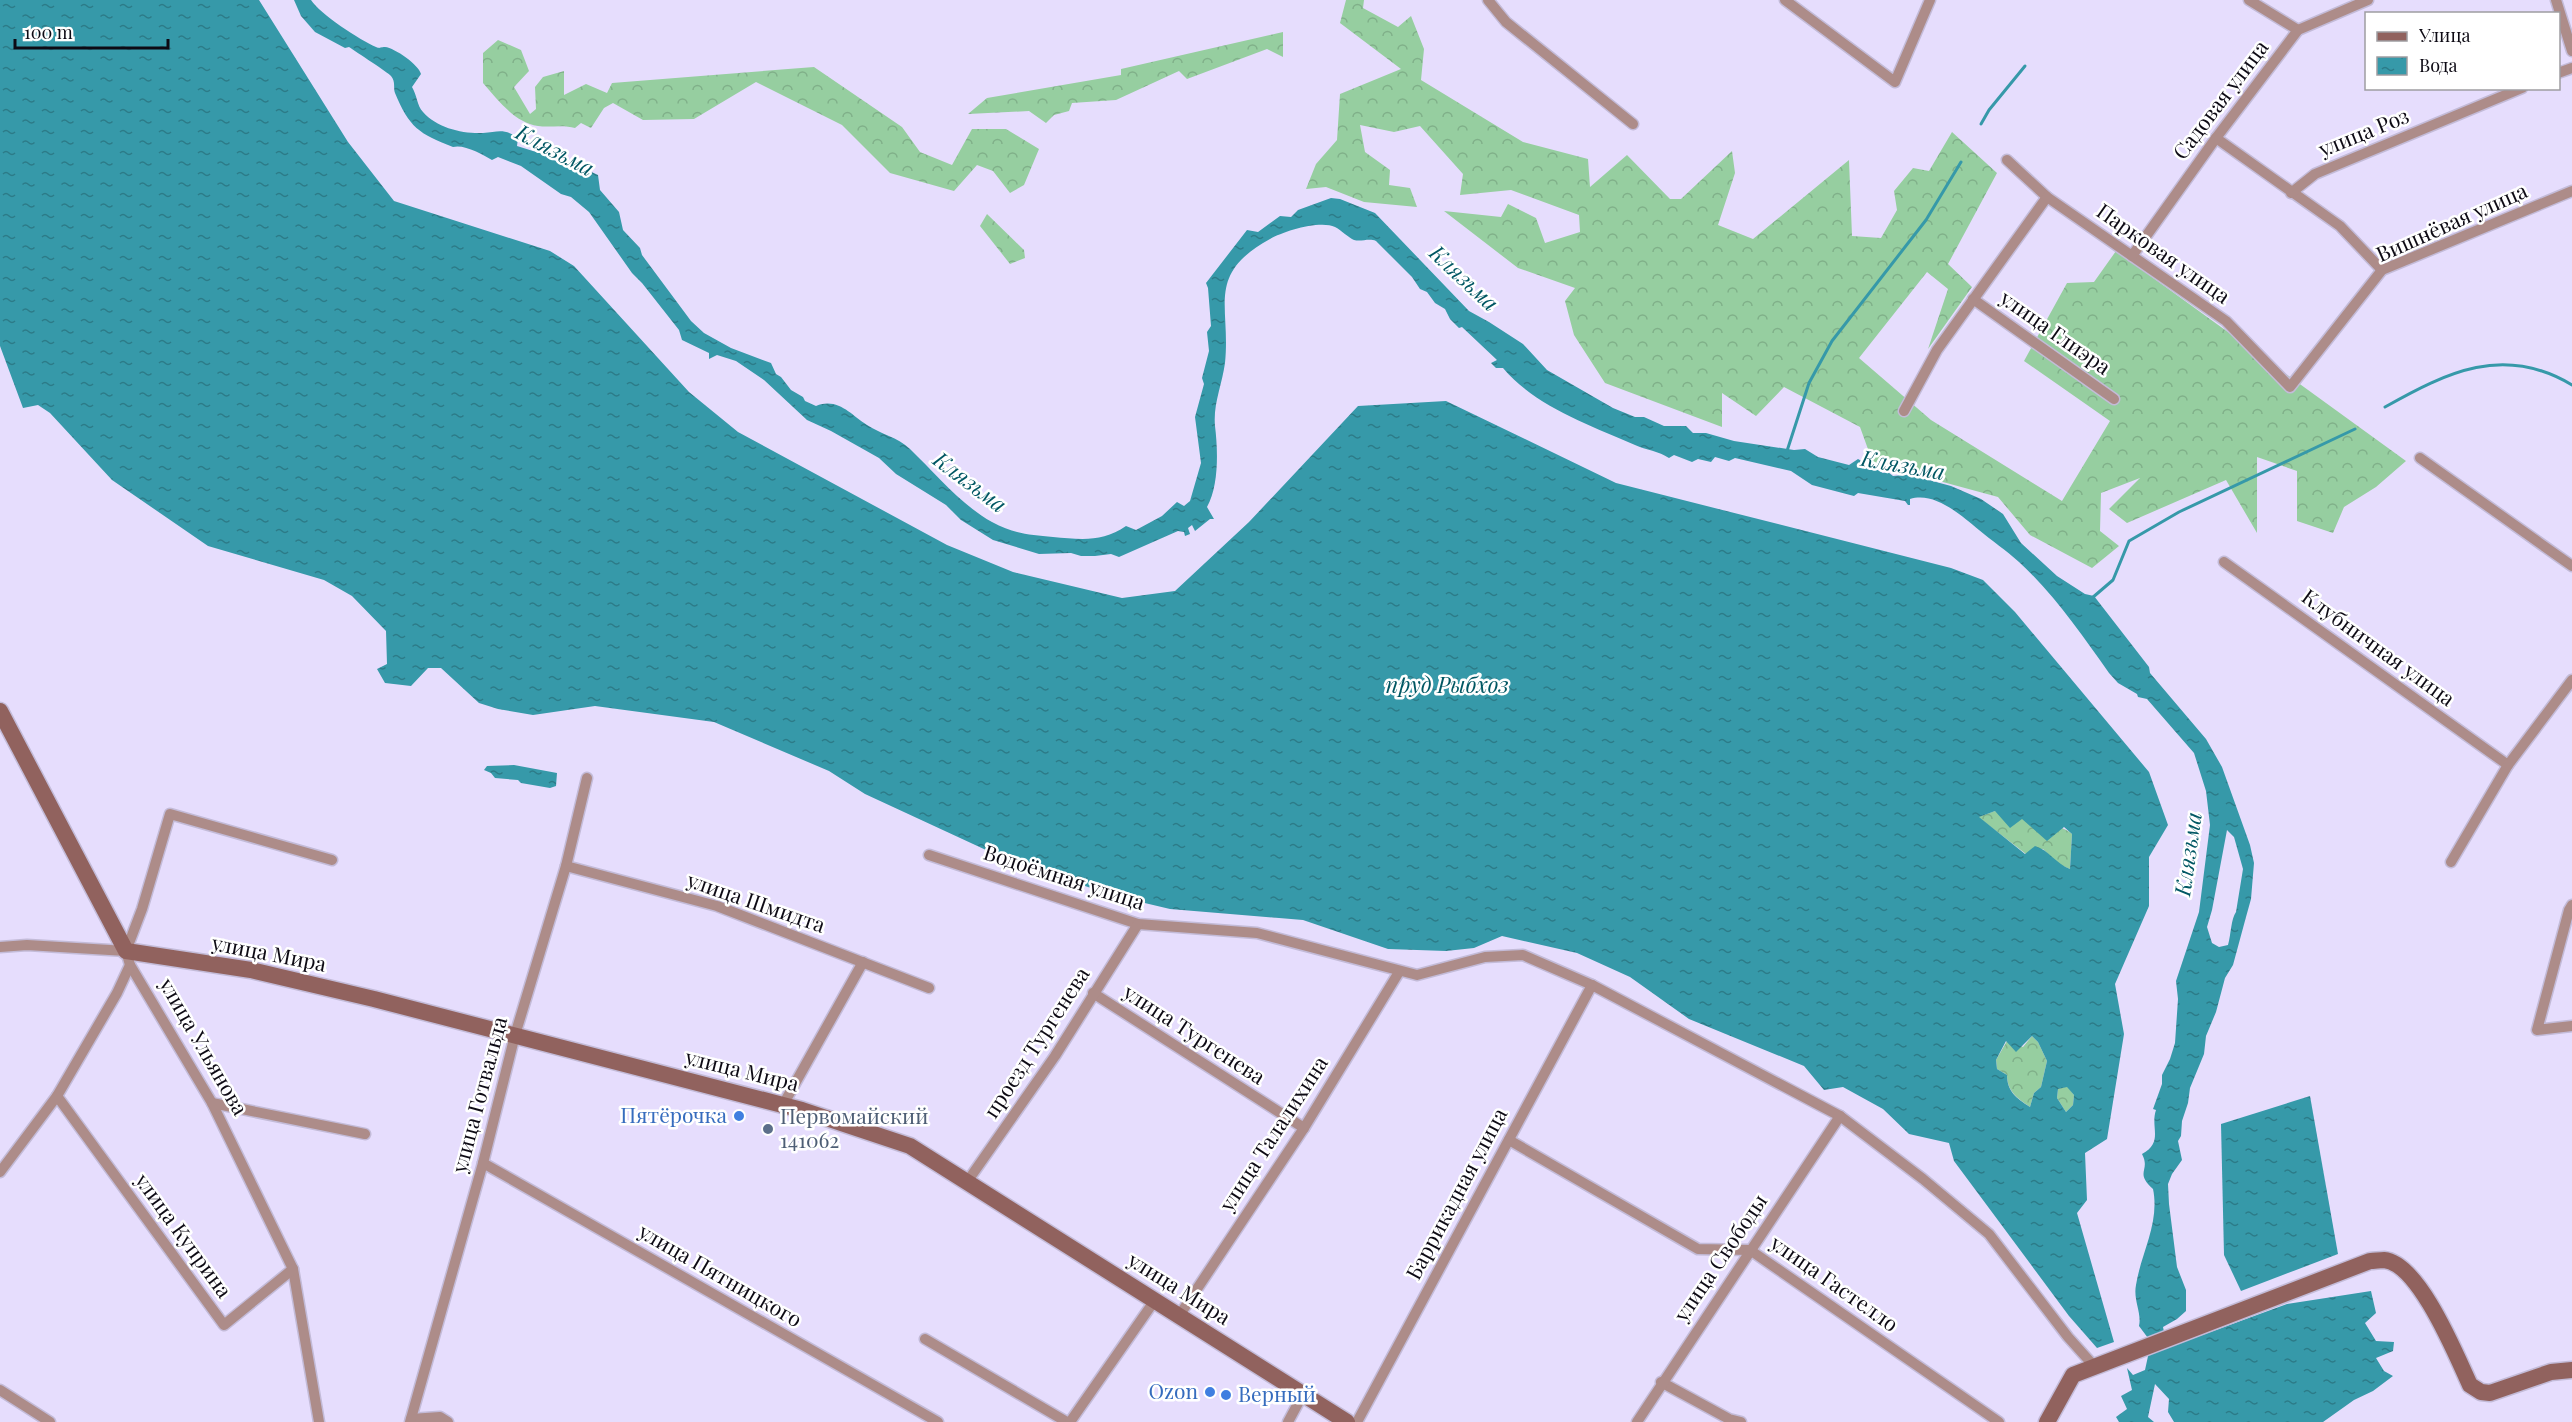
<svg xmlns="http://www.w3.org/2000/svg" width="2572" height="1422" font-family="'Playfair Display',serif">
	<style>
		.forest { fill: url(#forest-crowns) }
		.water { fill: url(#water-ripples); fill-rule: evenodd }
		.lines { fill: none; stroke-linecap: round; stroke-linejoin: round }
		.stream { stroke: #3699a9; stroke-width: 3 }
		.street-casing { stroke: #c3bbd8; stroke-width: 13 }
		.secondary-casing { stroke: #c3bbd8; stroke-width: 19 }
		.street { stroke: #ad8c89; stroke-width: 10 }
		.secondary { stroke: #91625e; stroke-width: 16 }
		.shop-dot { fill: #3f7fe0; stroke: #fff; stroke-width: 2 }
		.service-dot { fill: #5c6f8a; stroke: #fff; stroke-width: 2 }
		.labels { text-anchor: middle; stroke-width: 5; stroke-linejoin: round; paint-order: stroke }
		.street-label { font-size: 21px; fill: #0d0a14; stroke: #fff }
		.shop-label { font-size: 21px; fill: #366cbe; stroke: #fff; text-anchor: end }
		.service-label { font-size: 21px; fill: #4e5e75; stroke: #fff; text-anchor: start }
		.water-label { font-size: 22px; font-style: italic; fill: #005763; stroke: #fff }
	</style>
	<defs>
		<pattern id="forest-crowns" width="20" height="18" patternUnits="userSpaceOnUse" patternTransform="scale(1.5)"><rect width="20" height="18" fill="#96cea0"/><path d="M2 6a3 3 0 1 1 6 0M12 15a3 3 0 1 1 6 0" fill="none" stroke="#80b089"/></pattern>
		<pattern id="water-ripples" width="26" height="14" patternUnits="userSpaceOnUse" patternTransform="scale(1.5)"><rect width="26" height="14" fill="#3699a9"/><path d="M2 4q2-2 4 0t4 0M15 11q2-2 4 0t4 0" fill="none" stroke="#2c7b88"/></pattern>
	</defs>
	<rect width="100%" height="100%" fill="#e6ddfd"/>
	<g class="forest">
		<polygon points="1346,0 1364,0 1363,8 1398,27 1411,16 1424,49 1421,80 1523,142 1588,159 1590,187 1627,155 1670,199 1681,199 1732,151 1735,173 1718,225 1753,239 1849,160 1852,236 1881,238 1897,210 1894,191 1913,168 1929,171 1952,132 1997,173 1948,264 1972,287 1928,349 1948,289 1927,272 1859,358 1931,420 2062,501 2110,421 2024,361 2067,283 2094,282 2116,251 2406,461 2376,487 2344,507 2333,533 2297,521 2297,471 2257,457 2257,533 2226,480 2127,523 2109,509 2140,478 2101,493 2100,531 2119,546 2092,568 2030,535 1998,497 1873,463 1860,427 1784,387 1756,416 1722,393 1722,427 1605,383 1574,335 1565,301 1575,288 1518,268 1444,211 1501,217 1508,204 1536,218 1545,243 1580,232 1579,215 1511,190 1460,195 1463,174 1420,126 1394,132 1360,125 1365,152 1390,170 1389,185 1410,188 1417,207 1364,202 1326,187 1306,189 1316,164 1337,140 1340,94 1401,69 1340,23"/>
		<polygon points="1283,32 1283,57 1267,49 1187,79 1179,71 1116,100 1072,103 1069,111 1054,115 1046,123 1029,111 968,114 987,98 1121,75 1121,69"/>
		<path d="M498,40l23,10 8,21 -15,16 16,27 6,-5 -1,-22 8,-10 21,-6v24l22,-11 21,9 5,-10 202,-16 88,60 18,25 32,13 20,-36h34l33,20 -15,36 -14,8 -17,-22 -16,-6 -23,26 -64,-18 -48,-48 -86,-43 -62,37 -51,1 -30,-17 -9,5 -13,20 -10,-5 -6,5c-13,-4 -24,0 -37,-2 -23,-3 -41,-27 -55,-43v-30z"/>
		<polygon points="987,214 1024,250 1025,258 1010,264 980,226"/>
		<path d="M1995,811c20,6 64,11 77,23l-2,35 -12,-5 -15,-15 -17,5 -48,-37z"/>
		<path d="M2032,1036l6,6 9,19 -6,26 -7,6 -4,14c-13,-9 -23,-16 -23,-32l-10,-6 -1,-9 11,-19 16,6z"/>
		<polygon points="2067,1086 2074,1095 2073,1105 2066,1112 2057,1098 2058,1089"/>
	</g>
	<g class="water">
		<path d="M0,0h259l89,142 46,59 156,50 24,15 115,126 49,40 209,113 66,27 109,26 53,-7 74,-69 109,-116 88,-5 170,82 335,85 32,12 32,32 134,160 19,53 -19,32v49l-34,78 9,50 -17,105 -22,14 2,47 -10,13 37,129 -17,6 -28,-32 -115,-155 -5,-18 -40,-9 -26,-25 -40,-22 -19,3 -20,-24 -115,-47 -59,-42 -53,-24 -75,-17 -28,12 -28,3 -58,-2 -85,-29 -133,-11 -59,-14 -112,-39 -134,-62 -36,-23 -115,-49 -119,-16 -62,9 -35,-6 -19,-6 -38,-35h-13l-17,18 -26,-3 -8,-14 10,-5 -1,-33 -34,-35 -28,-16 -116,-34 -96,-66 -62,-67 -12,-8 -15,3 -23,-62zM1995,811l15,17 12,-9 25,22 17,-14 8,7 -2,35c-14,-5 -21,-19 -35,-23l-10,8 -46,-37zM2032,1036l6,6 9,19 -6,26 -7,6 -4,14c-14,-9 -23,-16 -23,-32l-10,-6 -1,-9 10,-19 10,11zM2067,1087l7,8 -1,10 -7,7 -9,-14 1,-9z"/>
		<path d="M294,0h17c9,14 49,40 65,47 5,2 3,0 9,0 10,1 34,18 36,27l-9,13c5,8 5,19 11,25 14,16 40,22 60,21 15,-1 21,-5 35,5l-1,8 32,10 12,9 2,-4h5l30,14 2,15 19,22 4,18 17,18 2,7 49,66 13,12 27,15 40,15 5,11 5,3 10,13 12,7 2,4 11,5c22,-9 35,9 51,19 13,9 31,12 43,24 25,24 51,56 82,73 22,12 38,13 61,15 26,2 49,6 73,-11l10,4 26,-14 15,-14 7,4 6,-5 11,-38 -6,-46 9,-33 -2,-6 7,-27 -2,-19 4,-6 -3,-38 -2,-5 41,-53 11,2 22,-16 11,1 7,-7 33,-12 9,1 35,14 94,98 20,11 34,22 24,26 66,38 22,9h9l20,9h22l7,7h13l28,8 60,9 11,-1 13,8 31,8 9,-6 25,14 5,-1 5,4 23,-2 9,5 26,7 30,13 22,15 18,29 36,33 28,18 9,2 55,71 1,6 56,66 16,28 28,78 4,18 -3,36 -5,18 -13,48 -8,13 -9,34 -10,24 -2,18 -14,34 -2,15 -6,18 -1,15 -3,5 4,19 -10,14 -4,10 1,20 8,63 9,23v21l-9,8 -14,8 1,5 -16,6 -9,-12c3,-13 -6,-26 -3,-41 5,-32 24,-62 17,-96 -19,-17 -2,-18 -11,-35 22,-12 8,-27 14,-44l-3,-1 9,-25v-9l8,-16 5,-16 3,-44 -2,-18 23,-69 11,-87 -4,-34 -12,-38 -47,-54 -9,-2 -1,-3 -19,-11 -9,-10c-27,-38 -55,-79 -90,-111 -13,-12 -27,-21 -40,-32 -17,-14 -44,-39 -69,-31v6h-2l-3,-4 -47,-8 -4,3 -42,-11 -21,-14 -56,-13 -6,3 -14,-4 -4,5 -13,-3 -6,3 -18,-7 -5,3c-10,-7 -23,-8 -34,-13 -45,-20 -99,-38 -132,-77h-7l-5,-5 6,-3 -35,-33 -3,1 -9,-9 -5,-10 -10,-6 -8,-11 -7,-3 -8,-12 -36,-36c-7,-3 -15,1 -22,-1 -5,-2 -13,-10 -19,-13 -15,-7 -51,4 -65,12 -65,36 -39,66 -45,124 -3,22 -12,41 -10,63 3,24 4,60 -8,81l7,12h-4l-15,12 -3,-6 -4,3 2,6 -5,2 -1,-4 -6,-1 -59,26 -8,-3 -16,2h-14l-10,-3 -32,1 -46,-14 -32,-20 -15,-15 -50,-31 -17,-16 -48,-27 -24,-11 -43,-40 -28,-19 -19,-6 -8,4v-6l-27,-13 -3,-10 -37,-47 -10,-10 -43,-61 -18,-15 -10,-3 -40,-28 -23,-9 -6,3c-10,-6 -28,-16 -39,-13 -34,-13 -44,-20 -58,-54 -2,-5 1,-11 -4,-17 -2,-3 -35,-24 -42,-29l-4,1 -30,-16 -14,-16zM2227,830l7,7 9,32 -7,43c-5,7 -5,22 -8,33l-9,2 -7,-4 -5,-16 5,-17z"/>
		<polygon points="514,765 557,773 556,786 550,788 521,783 518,780 495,778 491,773 484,770 487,766"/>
		<polygon points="2310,1096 2338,1254 2241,1291 2224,1255 2221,1124"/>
		<polygon points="2371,1291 2376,1313 2365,1323 2376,1341 2394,1342 2393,1351 2376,1358 2384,1371 2393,1376 2373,1391 2354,1400 2323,1422 2174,1422 2168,1412 2169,1399 2155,1384 2148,1417 2154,1422 2119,1422 2116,1417 2127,1409 2121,1396 2132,1390 2127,1368 2133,1375 2145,1370 2150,1347 2157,1345 2172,1346 2287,1304"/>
	</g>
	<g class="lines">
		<g class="stream">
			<polyline points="1981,124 1989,110 2025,66"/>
			<path d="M2385,407c62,-35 119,-63 187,-22"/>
			<polyline points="1787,451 1809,383 1832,341 1926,220 1961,162"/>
			<polyline points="2092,598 2113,580 2129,541 2179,512 2355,429"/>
		</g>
		<g class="street-casing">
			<g id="street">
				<polyline points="1488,0 1506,22 1633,124"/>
				<polyline points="1785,0 1895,82 1930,0"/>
				<polyline points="2249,0 2298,30"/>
				<polyline points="2556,0 2572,51"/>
				<polyline points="2558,73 2572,68"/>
				<polyline points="2216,138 2340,226 2382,270"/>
				<polyline points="2007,160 2047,197 2226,321 2290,387 2382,270 2572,191"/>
				<polyline points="2291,193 2315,174 2522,88"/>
				<polyline points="2132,256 2216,138 2298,30 2368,0"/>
				<polyline points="1973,299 2114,399"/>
				<polyline points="1904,411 1937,350 2047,197"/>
				<polyline points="2420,458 2572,566"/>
				<polyline points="2224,562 2508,765"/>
				<polyline points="929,855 1138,924 1257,933 1417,975 1485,957 1523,955 1592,985 1840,1116 1923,1179 1989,1234 2068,1337 2094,1366"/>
				<polyline points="2451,862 2508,765 2572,680"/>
				<polyline points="566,866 717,906 929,988"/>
				<polyline points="2572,905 2569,910 2537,1030 2572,1026"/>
				<polyline points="0,947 27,945 126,951"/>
				<polyline points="126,951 130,965 212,1103 293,1269 319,1422"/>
				<polyline points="126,951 142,909 170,814 332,860"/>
				<polyline points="1093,993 1304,1128"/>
				<polyline points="57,1096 224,1325 293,1269"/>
				<polyline points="212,1103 365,1134"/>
				<polyline points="783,1105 863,962"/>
				<polyline points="1509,1140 1698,1249 1750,1250 1999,1422"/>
				<polyline points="483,1163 938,1422"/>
				<polyline points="0,1172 57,1096 117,993 130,965"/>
				<polyline points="967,1182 1055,1056 1138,924"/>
				<polyline points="1179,1316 1304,1128 1399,972"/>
				<polyline points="925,1339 1067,1422"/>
				<polyline points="1661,1382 1729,1419 1741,1422"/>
				<polyline points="0,1390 50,1422"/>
				<polyline points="411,1419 440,1417 448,1422"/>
				<polyline points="410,1422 483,1163 515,1035 566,866 587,778"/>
				<polyline points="1070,1422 1155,1300"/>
				<polyline points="1288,1422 1303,1394"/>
				<polyline points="1357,1422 1592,985"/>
				<polyline points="1637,1422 1840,1116"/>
			</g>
		</g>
		<g class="secondary-casing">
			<g id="secondary">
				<polyline points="0,711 126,951 251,970 374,999 802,1110 910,1146 1347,1422"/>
				<path d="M2047,1422l26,-47 297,-114c4,0 10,-1 14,-1 35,3 72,95 86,125l11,7 9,1 61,-21 21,-2"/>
			</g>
		</g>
		<use href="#street" class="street"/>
		<use href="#secondary" class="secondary"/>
	</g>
	<g class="shop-dot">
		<circle cx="739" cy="1116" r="6"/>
		<circle cx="1210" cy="1392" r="6"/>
		<circle cx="1226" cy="1395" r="6"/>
	</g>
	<circle class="service-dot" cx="768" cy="1129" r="6"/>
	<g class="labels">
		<g class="street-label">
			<text transform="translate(2221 100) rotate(-53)" y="7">Садовая улица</text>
			<text transform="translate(2364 133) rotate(-22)" y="7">улица Роз</text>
			<text transform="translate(2452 223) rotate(-24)" y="7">Вишнёвая улица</text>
			<text transform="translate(2163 254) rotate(35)" y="7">Парковая улица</text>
			<text transform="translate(2055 333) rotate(35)" y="7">улица Глиэра</text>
			<text transform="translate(2378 648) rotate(36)" y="7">Клубничная улица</text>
			<text transform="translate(1064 878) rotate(18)" y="7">Водоёмная улица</text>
			<text transform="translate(756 903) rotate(19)" y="7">улица Шмидта</text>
			<text transform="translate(269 954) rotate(11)" y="7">улица Мира</text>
			<text transform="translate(1194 1035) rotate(33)" y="7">улица Тургенева</text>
			<text transform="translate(1037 1043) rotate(-57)" y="7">проезд Тургенева</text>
			<text transform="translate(203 1047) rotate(60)" y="7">улица Ульянова</text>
			<text transform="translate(742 1071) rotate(14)" y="7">улица Мира</text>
			<text transform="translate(480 1095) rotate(-75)" y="7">улица Готвальда</text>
			<text transform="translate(1274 1134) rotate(-57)" y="7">улица Талалихина</text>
			<text transform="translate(1457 1194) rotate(-62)" y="7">Баррикадная улица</text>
			<text transform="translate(183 1236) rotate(54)" y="7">улица Куприна</text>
			<text transform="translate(1721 1258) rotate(-56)" y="7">улица Свободы</text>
			<text transform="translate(720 1276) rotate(30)" y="7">улица Пятницкого</text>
			<text transform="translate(1834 1284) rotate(35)" y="7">улица Гастелло</text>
			<text transform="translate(1179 1289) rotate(32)" y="7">улица Мира</text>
		</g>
		<g class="shop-label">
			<text x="727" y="1123">Пятёрочка</text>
			<text x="1198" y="1399">Ozon</text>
			<text x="1238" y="1402" text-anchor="start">Верный</text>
		</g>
		<g class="service-label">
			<text x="780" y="1124">Первомайский<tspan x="780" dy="24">141062</tspan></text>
		</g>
		<g class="water-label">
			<text transform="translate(555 150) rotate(28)" y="8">Клязьма</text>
			<text transform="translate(1464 278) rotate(43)" y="8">Клязьма</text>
			<text transform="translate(1903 465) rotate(10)" y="8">Клязьма</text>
			<text transform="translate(970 482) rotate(37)" y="8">Клязьма</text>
			<text x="1447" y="693">пруд Рыбхоз</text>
			<text transform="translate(2188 854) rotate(-82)" y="8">Клязьма</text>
		</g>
	</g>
	<rect x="2365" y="12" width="195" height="78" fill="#ffffff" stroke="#9e9da1" stroke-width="1.5"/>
	<rect x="2377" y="32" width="30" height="9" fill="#91625e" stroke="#9e9da1" stroke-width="1.5"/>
	<text x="2419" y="42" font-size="18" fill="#0d0a14">Улица</text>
	<rect x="2377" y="57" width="30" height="18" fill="url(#water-ripples)" stroke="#9e9da1" stroke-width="1.5"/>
	<text x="2419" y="72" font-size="18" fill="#0d0a14">Вода</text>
	<path d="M15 39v9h153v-9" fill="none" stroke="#0d0a14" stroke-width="3"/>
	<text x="24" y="39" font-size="18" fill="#0d0a14" stroke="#ffffff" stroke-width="4.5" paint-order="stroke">100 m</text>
</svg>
